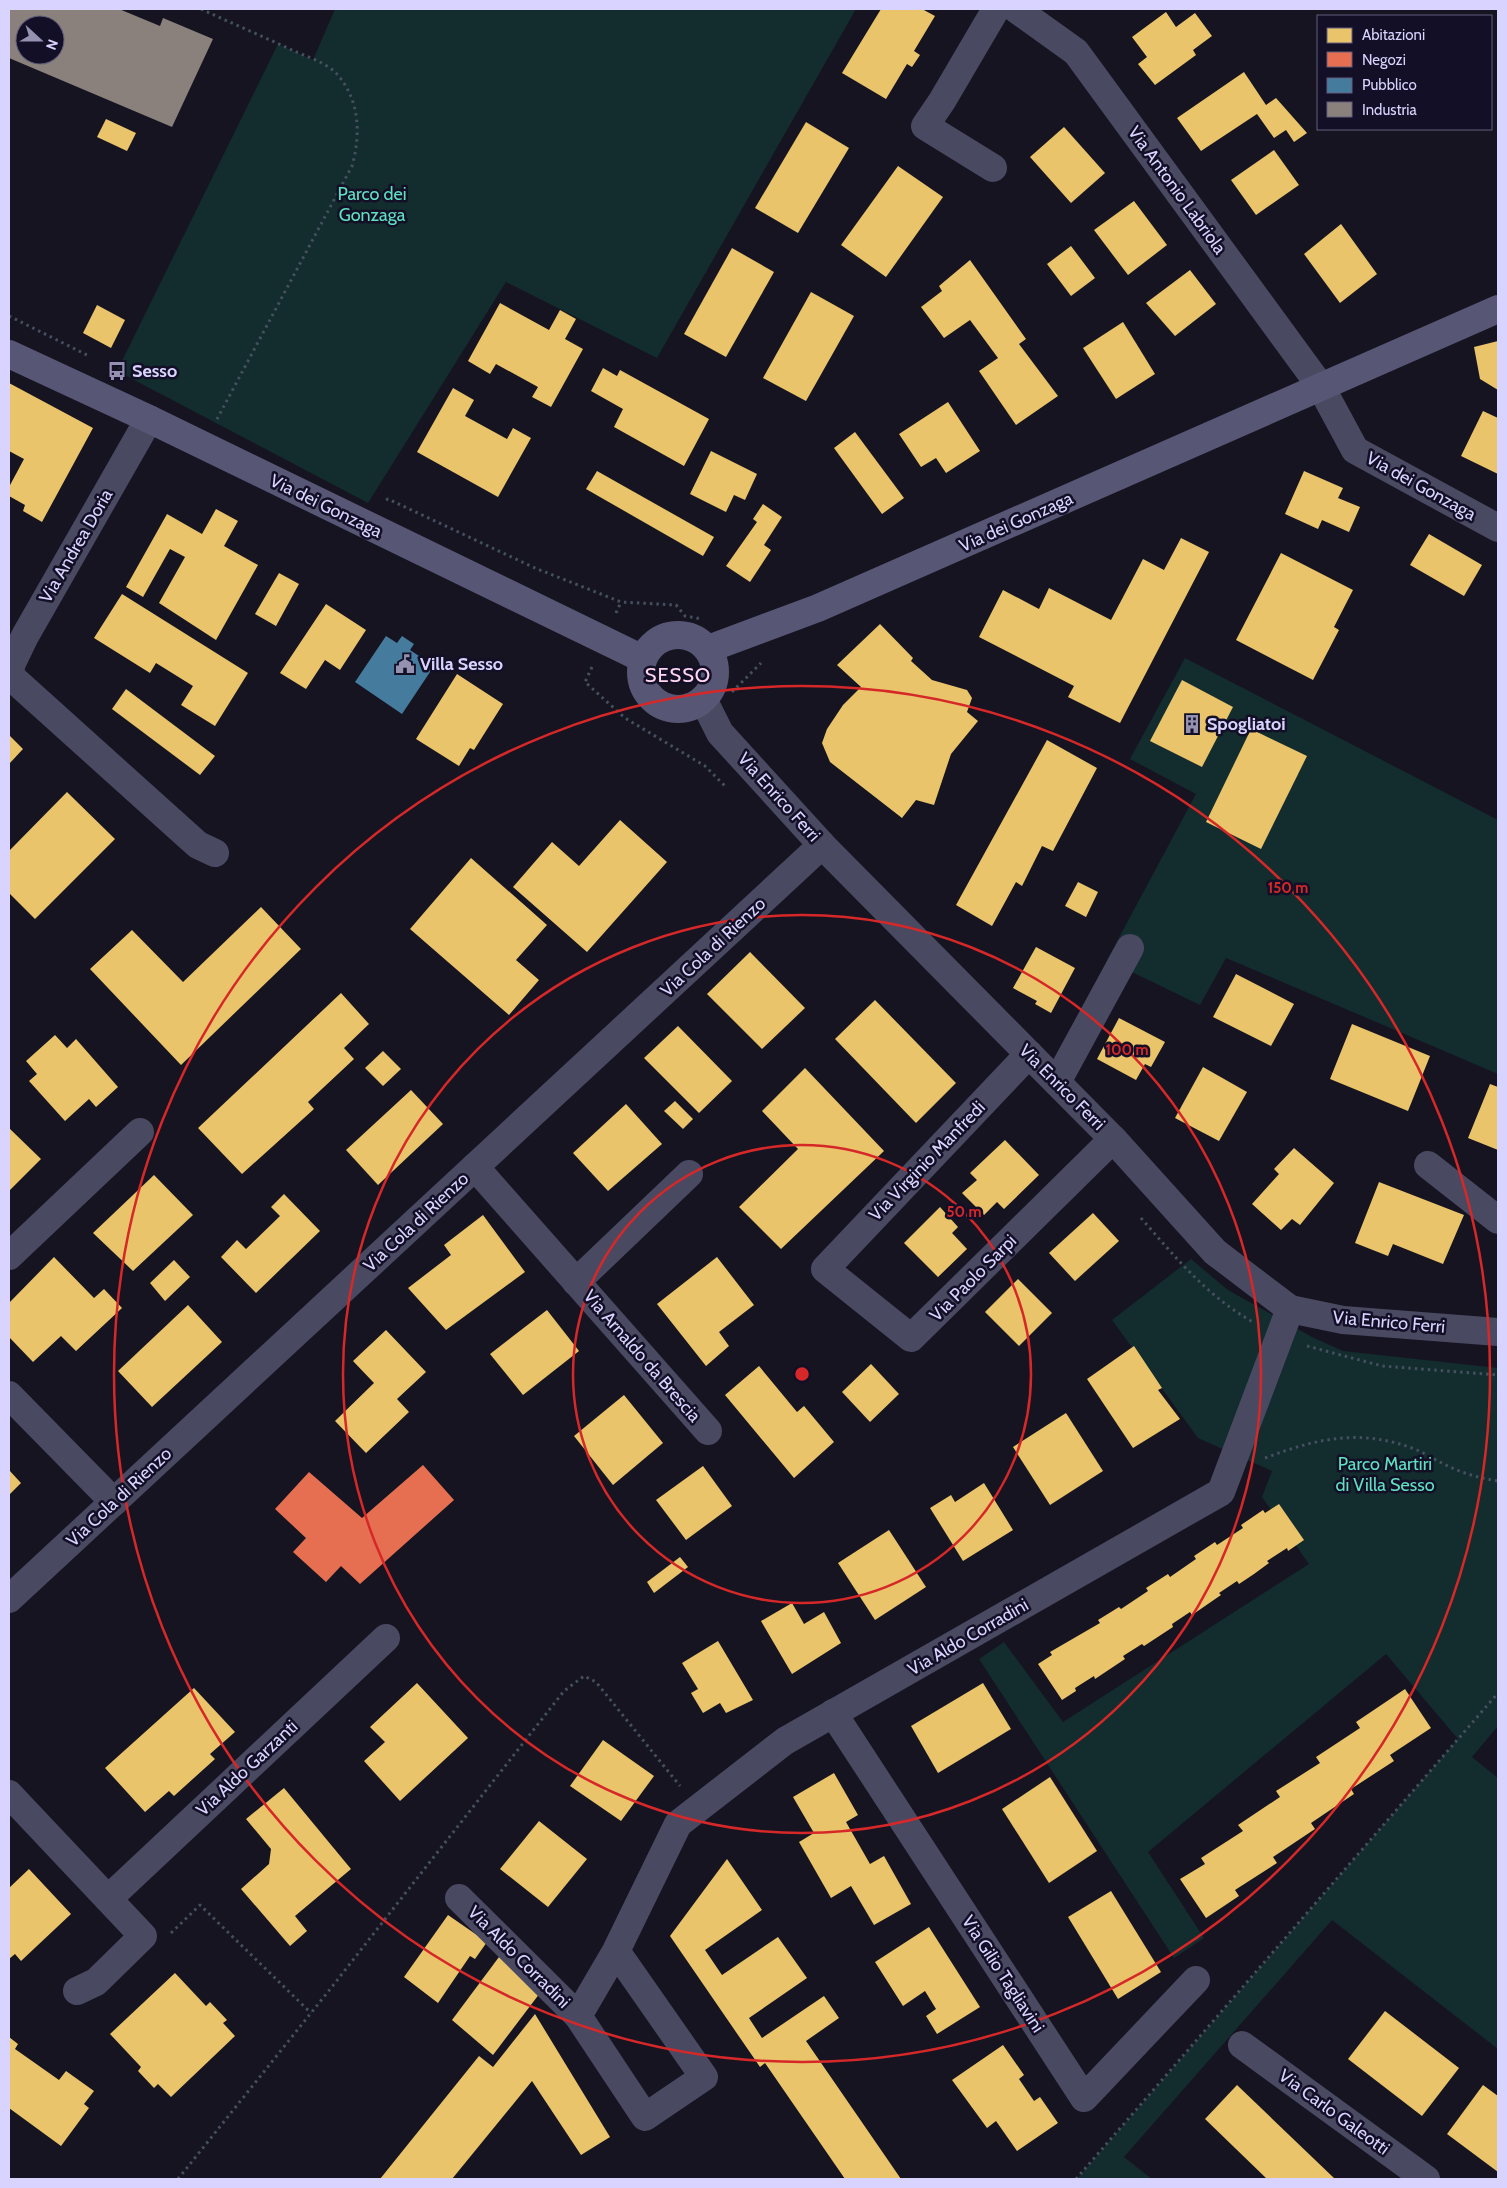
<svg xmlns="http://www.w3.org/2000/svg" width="1507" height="2188" font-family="Cabin,sans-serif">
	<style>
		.green { fill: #132c2d }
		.homes { fill: #e9c46a }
		.shops { fill: #e76f51 }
		.public { fill: #457b9d }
		.industry { fill: #8a817c; fill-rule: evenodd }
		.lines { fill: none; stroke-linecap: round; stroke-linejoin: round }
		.path { stroke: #44505f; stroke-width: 3; stroke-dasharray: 2.5 4; stroke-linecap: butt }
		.minor { stroke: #4a4962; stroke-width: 28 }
		.tertiary { stroke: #4a4962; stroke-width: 28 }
		.secondary { stroke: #575674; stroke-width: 28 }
		.ring { fill: none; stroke: #d62828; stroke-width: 2.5 }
		.labels { text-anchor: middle; stroke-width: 5; stroke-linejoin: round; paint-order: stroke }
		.street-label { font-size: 18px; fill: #d9d4ff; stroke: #130f26 }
		.park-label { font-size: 18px; fill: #5fe0c0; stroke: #130f26 }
		.poi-label { font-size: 18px; font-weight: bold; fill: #d9d4ff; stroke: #130f26; text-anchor: start }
		.quarter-label { font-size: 20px; letter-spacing: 1px; fill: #ffd6f0; stroke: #130f26 }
		.centre { fill: #d62828; stroke: #130f26; stroke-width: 2.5 }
		.ring-label { font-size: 15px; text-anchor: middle; font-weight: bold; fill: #d62828; stroke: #130f26; stroke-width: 5; stroke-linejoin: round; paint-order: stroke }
	</style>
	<rect width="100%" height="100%" fill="#161421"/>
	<g class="green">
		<polygon points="335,9 856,9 657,358 506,282 368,503 117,371 278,44 313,60"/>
		<polygon points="1185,658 1498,820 1498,1074 1226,958 1200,1005 1107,960 1196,794 1130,759"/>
		<polygon points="1191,1259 1228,1290 1312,1337 1343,1351 1498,1368 1498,1726 1472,1757 1498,1778 1498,2049 1332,1920 1124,2157 1152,2179 1077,2179 1458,1739 1386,1654 1148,1852 1204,1938 1174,1958 979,1659 1004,1642 1063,1722 1309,1564 1262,1497 1272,1471 1198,1438 1112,1320"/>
	</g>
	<g class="homes">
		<polygon points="881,9 922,9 935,16 914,51 920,55 912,67 907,64 886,99 842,73"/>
		<polygon points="1166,12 1176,27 1195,13 1212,36 1193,50 1196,55 1155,85 1138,64 1147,57 1132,37"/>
		<polygon points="1244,72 1266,105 1276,98 1307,133 1294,142 1286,130 1274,138 1257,114 1201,151 1177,118"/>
		<polygon points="106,119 136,133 127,151 97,137"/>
		<polygon points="806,122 849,148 798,233 755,208"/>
		<polygon points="1064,127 1105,173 1071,203 1030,157"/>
		<polygon points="1274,150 1299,185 1256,215 1231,180"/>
		<polygon points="898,166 943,197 886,277 841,245"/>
		<polygon points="1134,201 1167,245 1128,275 1094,230"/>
		<polygon points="1341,224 1377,274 1340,303 1304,254"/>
		<polygon points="1071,246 1095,278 1071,296 1047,264"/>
		<polygon points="732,248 774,272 726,357 684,334"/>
		<polygon points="970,260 1026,339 1019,344 1058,396 1016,425 979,371 998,358 970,320 944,338 921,307 942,291 939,286"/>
		<polygon points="1190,270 1216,304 1175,336 1146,303"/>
		<polygon points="811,292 854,316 806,401 763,378"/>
		<polygon points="500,303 549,330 560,310 576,319 565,339 583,349 551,407 532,397 538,387 496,364 490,374 468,361"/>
		<polygon points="97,305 125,320 111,348 83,333"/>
		<polygon points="1123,322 1155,374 1116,399 1083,348"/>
		<polygon points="1498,341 1498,390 1480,379 1474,347"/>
		<polygon points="603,368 617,376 620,370 709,419 684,466 614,427 623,409 591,391"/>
		<polygon points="9,383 93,428 42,522 23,511 25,505 9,496 9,487 24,459 9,451"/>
		<polygon points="453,388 474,400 465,416 507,439 513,428 531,438 498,497 417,452"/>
		<polygon points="948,402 980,451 946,473 936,458 921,467 899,434"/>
		<polygon points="1483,411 1498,418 1498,474 1461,456"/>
		<polygon points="855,432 904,498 882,514 834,448"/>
		<polygon points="711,451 757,474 745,500 734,495 726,512 690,494"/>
		<polygon points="597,471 714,537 703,556 586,489"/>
		<polygon points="1304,471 1343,488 1338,498 1360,507 1349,532 1322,520 1318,529 1285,514"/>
		<polygon points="763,504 782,517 764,545 771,550 750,582 726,566 757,522 753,519"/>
		<polygon points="216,509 238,521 224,546 258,565 216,640 159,603 185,557 170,549 143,597 126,587 167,514 202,534"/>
		<polygon points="1429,534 1482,565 1464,596 1410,565"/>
		<polygon points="1181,538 1209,552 1120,723 1068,697 1074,686 979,637 1003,590 1039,609 1049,588 1111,620 1143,559 1164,570"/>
		<polygon points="1281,553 1353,590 1334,627 1339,630 1313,680 1236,640"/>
		<polygon points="279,573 299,584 276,626 255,614"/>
		<polygon points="122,594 248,673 215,726 181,705 193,686 156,663 150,673 94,638"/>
		<polygon points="326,604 366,630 340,670 325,660 306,689 280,673"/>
		<polygon points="880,624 913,658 911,661 932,680 967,690 972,698 967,712 978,721 951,754 934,805 916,800 902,818 830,762 822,743 827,729 843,705 861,687 837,665"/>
		<polygon points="457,674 503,704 474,750 470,748 459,766 416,739"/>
		<polygon points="1182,680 1233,707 1202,767 1150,741"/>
		<polygon points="126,689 215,756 200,775 112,709"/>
		<polygon points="1251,729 1307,756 1261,849 1206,822"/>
		<polygon points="9,735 23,749 9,764"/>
		<polygon points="1047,740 1097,768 1053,851 1042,846 1022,886 1016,882 992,926 956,905"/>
		<polygon points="67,792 115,839 35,919 9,893 9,851"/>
		<polygon points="620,820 667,862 587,952 513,887 552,842 579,866"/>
		<polygon points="471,858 547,925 516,960 539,980 509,1015 410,929"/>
		<polygon points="1078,882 1098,892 1086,917 1065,906"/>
		<polygon points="261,907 301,949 181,1065 90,969 132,930 183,982"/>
		<polygon points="1036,947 1075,968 1051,1013 1035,1004 1037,1001 1013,988"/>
		<polygon points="750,952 805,1008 762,1049 707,994"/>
		<polygon points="1236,974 1294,1004 1271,1046 1213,1017"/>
		<polygon points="341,993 369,1024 344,1048 354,1059 308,1102 314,1109 242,1174 198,1128"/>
		<polygon points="875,1000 956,1083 916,1123 835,1039"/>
		<polygon points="1119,1018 1165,1042 1151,1067 1145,1064 1136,1080 1097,1059"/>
		<polygon points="1352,1024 1430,1056 1408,1111 1330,1079"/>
		<polygon points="678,1026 732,1081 699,1113 644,1058"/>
		<polygon points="55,1035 67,1048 76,1039 118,1087 96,1107 89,1099 65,1121 29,1081 37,1074 26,1061"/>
		<polygon points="383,1051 401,1069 383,1086 365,1068"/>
		<polygon points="1203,1067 1247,1092 1219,1141 1175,1118"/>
		<polygon points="805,1068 884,1151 781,1249 739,1207 798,1149 762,1111"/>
		<polygon points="1490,1084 1498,1087 1498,1150 1468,1138"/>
		<polygon points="411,1090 443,1124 378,1185 346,1150"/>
		<polygon points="675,1101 693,1119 683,1129 664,1111"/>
		<polygon points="626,1104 662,1144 608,1191 573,1153"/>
		<polygon points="9,1128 41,1159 9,1191"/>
		<polygon points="1005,1140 1039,1175 1004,1209 997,1202 984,1215 962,1193 977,1180 970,1173"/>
		<polygon points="1294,1148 1334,1183 1300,1225 1292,1219 1281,1230 1252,1204 1279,1174 1274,1169"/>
		<polygon points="154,1175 193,1215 133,1271 93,1233"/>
		<polygon points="1379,1182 1464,1215 1443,1264 1393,1244 1388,1256 1355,1243"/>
		<polygon points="284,1194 320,1231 256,1293 221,1257 237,1240 246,1249 280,1216 271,1207"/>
		<polygon points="940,1207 958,1227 952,1233 967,1249 938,1277 904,1243"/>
		<polygon points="1093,1213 1119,1241 1075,1281 1049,1253"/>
		<polygon points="483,1215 525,1272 446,1330 408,1288 451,1255 444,1245"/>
		<polygon points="54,1257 94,1298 104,1289 122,1308 76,1351 61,1336 33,1362 9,1337 9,1303"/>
		<polygon points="717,1257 754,1305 719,1332 729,1346 706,1366 657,1304"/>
		<polygon points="174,1260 190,1277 165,1301 150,1283"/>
		<polygon points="1018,1279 1052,1313 1019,1346 985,1312"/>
		<polygon points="188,1305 222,1342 152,1407 118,1371"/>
		<polygon points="547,1310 579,1351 523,1395 490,1354"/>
		<polygon points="386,1330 426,1372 397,1399 409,1412 366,1453 335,1421 374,1383 353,1361"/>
		<polygon points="1134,1346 1162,1388 1158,1390 1180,1419 1133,1448 1087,1379"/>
		<polygon points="871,1364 899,1394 870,1422 842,1392"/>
		<polygon points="759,1366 797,1412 804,1406 834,1442 794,1478 725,1395"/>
		<polygon points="624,1395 663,1443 613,1485 574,1436"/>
		<polygon points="1066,1413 1103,1471 1050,1505 1013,1447"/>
		<polygon points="703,1466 732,1506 686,1540 656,1500"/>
		<polygon points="9,1470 21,1483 9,1495"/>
		<polygon points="984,1483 1013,1530 963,1561 930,1508 951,1495 955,1502"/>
		<polygon points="1279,1504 1304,1540 1288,1551 1287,1548 1267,1561 1269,1563 1254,1574 1239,1584 1237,1581 1219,1593 1221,1595 1192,1615 1190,1612 1172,1624 1173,1627 1144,1646 1142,1644 1123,1656 1125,1659 1095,1679 1094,1676 1075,1688 1076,1691 1062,1700 1038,1664 1052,1655 1050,1652 1100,1623 1098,1620 1119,1607 1121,1609 1148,1591 1146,1588 1168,1574 1170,1577 1196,1559 1194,1556 1215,1542 1217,1545 1243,1528 1241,1525 1263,1510 1265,1513"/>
		<polygon points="889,1530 926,1587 875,1620 838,1563"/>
		<polygon points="680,1557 688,1567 654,1593 647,1582"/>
		<polygon points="792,1603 804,1624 824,1612 841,1643 792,1674 761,1621"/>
		<polygon points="718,1641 753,1700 726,1713 720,1703 703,1713 691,1693 698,1689 682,1663"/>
		<polygon points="417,1683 468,1738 400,1801 364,1761 385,1742 370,1727"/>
		<polygon points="983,1683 1011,1729 938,1773 911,1726"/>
		<polygon points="194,1688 235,1732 210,1754 215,1759 174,1796 169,1791 145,1812 105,1768"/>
		<polygon points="1405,1689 1431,1728 1390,1755 1394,1761 1351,1789 1354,1794 1311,1823 1315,1829 1273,1857 1277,1863 1235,1890 1239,1896 1206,1918 1180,1879 1205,1864 1201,1858 1243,1831 1238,1825 1280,1797 1276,1791 1320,1763 1316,1757 1360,1728 1356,1722"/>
		<polygon points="603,1740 654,1776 621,1821 570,1786"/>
		<polygon points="834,1773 858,1815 846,1822 870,1864 884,1856 911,1904 874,1925 851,1886 831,1898 799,1842 814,1833 793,1797"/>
		<polygon points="1050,1777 1097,1851 1049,1883 1002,1809"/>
		<polygon points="284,1788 351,1869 295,1916 307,1931 290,1946 241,1889 269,1864 271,1849 246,1819"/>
		<polygon points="539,1821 587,1859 548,1907 500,1869"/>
		<polygon points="727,1859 762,1910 705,1950 722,1975 778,1937 807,1978 749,2018 762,2038 824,1996 839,2018 806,2041 901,2179 845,2179 765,2063 760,2067 670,1936"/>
		<polygon points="29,1869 71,1914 21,1961 15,1954 9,1959 9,1888"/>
		<polygon points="1111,1891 1161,1972 1118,1999 1068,1917"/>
		<polygon points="448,1915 487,1942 475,1959 470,1956 438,2003 404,1977"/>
		<polygon points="929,1927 980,2007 937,2034 926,2016 936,2009 925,1991 903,2006 875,1962"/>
		<polygon points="499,1957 543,1989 493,2055 452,2020"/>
		<polygon points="175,1973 206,2006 210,2002 227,2020 223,2023 235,2036 171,2097 158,2084 154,2088 138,2071 141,2067 110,2034"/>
		<polygon points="1385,2011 1459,2068 1422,2116 1348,2059"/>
		<polygon points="535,2014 610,2137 581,2155 532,2081 452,2179 380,2179 479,2056 493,2067"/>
		<polygon points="9,2037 18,2044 15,2049 59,2080 66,2071 94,2091 84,2104 89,2108 61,2146 9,2108"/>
		<polygon points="1003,2045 1024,2075 1019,2079 1034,2101 1040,2097 1058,2123 1017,2151 996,2121 987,2128 952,2080"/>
		<polygon points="1237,2085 1335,2179 1267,2179 1205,2119"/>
		<polygon points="1483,2085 1498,2096 1498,2172 1447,2134"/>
	</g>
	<polygon class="shops" points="423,1465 454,1500 360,1584 341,1566 326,1582 293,1552 306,1538 275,1509 309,1472 362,1518"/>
	<polygon class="public" points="386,636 397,643 402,636 414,644 410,650 434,666 402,714 355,682"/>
	<path class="industry" d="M9,9h110l41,17 3,-8 50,21 -41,88 -163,-69zM25,25h30v30h-30z"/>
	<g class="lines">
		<g class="path">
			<path d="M201,9c30,14 61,27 91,41 13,6 33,12 44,23 24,26 25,61 16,93l-136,255"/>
			<polyline points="9,316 87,355"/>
			<polyline points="386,500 388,499 535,568 621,602 676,605 685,616 702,619"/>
			<polyline points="616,613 621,602"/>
			<polyline points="592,667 585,682 625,718 705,766 726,787"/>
			<polyline points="732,692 761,663"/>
			<path d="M1141,1218c34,39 67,79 112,104"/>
			<polyline points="1307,1346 1382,1366 1498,1375"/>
			<path d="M1265,1458c53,-20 97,-30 152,-8 9,4 18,10 27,14 17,9 35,14 54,17"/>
			<polyline points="171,1933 200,1905 311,2013"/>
			<polyline points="178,2179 331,1988 564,1691 584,1676 596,1682 680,1786"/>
			<polyline points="1076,2179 1498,1693"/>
		</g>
		<g class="minor">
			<polyline points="1016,9 1076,52 1321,387 1355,450 1498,528"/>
			<polyline points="993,168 925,126 942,101 996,9"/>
			<polyline points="9,675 12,663 25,636 149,419"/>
			<polyline points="9,675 189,837 198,845 215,853"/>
			<polyline points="1029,1054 825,1269 911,1338 1113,1139"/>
			<polyline points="1057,1082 1130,948"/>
			<polyline points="1428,1165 1498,1220"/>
			<polyline points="475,1167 708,1431"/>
			<polyline points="9,1256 140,1132"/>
			<polyline points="576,1282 689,1174"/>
			<polyline points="9,1395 114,1502"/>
			<polyline points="9,1599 822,845"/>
			<polyline points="833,1713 1084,2098 1196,1980"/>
			<polyline points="9,1794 143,1936 96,1982 77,1991"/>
			<polyline points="459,1898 578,2016"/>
			<polyline points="108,1899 386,1638"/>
			<polyline points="616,1951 704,2077 645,2117 578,2016 616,1951 678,1824 785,1741 1221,1492 1290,1309"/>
			<polyline points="1242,2045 1426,2179"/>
		</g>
		<polyline class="tertiary" points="703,699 720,733 822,845 1113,1139 1215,1252 1290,1309 1343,1320 1498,1332"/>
		<g class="secondary">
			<polyline points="9,354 149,419 643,659"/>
			<circle cx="678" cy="672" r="37"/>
			<polyline points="708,649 818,608 1498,309"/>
		</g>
	</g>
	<g class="ring">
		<circle cx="802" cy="1374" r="229"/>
		<circle cx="802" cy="1374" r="459"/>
		<circle cx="802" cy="1374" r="688"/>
	</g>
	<defs>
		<g id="bus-bare" transform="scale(1.5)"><path d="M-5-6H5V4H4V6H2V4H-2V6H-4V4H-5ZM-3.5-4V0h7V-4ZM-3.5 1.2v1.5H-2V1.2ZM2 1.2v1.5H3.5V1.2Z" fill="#9591b1" stroke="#130f26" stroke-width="2.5" paint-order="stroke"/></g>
		<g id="civic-bare" transform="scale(1.5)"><path d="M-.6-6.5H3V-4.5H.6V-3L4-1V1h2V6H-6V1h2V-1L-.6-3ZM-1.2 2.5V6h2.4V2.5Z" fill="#9591b1" stroke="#130f26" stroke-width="2.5" paint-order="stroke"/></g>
		<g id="building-bare" transform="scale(1.5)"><path d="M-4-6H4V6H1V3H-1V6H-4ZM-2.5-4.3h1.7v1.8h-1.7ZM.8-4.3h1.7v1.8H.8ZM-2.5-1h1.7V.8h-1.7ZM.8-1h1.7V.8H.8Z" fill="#9591b1" stroke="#130f26" stroke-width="2.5" paint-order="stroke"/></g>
	</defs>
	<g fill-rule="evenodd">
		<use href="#bus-bare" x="117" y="371"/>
		<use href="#civic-bare" x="405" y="664"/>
		<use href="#building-bare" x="1192" y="724"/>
	</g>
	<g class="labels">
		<g class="street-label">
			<text transform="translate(1177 190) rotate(54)" y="6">Via Antonio Labriola</text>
			<text transform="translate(1421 486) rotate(29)" y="6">Via dei Gonzaga</text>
			<text transform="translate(326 506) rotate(26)" y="6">Via dei Gonzaga</text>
			<text transform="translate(1016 522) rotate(-24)" y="6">Via dei Gonzaga</text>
			<text transform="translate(76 546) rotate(-60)" y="6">Via Andrea Doria</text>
			<text transform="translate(779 797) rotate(48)" y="6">Via Enrico Ferri</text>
			<text transform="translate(713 947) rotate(-43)" y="6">Via Cola di Rienzo</text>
			<text transform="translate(1062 1087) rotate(45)" y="6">Via Enrico Ferri</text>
			<text transform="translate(927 1161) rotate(-46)" y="6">Via Virginio Manfredi</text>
			<text transform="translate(416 1222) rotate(-43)" y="6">Via Cola di Rienzo</text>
			<text transform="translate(973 1278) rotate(-45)" y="6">Via Paolo Sarpi</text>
			<text transform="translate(1389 1322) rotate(5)" y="6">Via Enrico Ferri</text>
			<text transform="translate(642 1356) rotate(49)" y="6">Via Arnaldo da Brescia</text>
			<text transform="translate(119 1497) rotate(-43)" y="6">Via Cola di Rienzo</text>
			<text transform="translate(968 1637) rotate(-30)" y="6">Via Aldo Corradini</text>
			<text transform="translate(247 1768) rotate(-43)" y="6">Via Aldo Garzanti</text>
			<text transform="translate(519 1957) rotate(45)" y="6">Via Aldo Corradini</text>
			<text transform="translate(1003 1974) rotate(57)" y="6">Via Gilio Tagliavini</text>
			<text transform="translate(1334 2112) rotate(36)" y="6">Via Carlo Galeotti</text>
		</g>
		<g class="park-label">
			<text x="372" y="200">Parco dei<tspan x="372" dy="21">Gonzaga</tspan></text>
			<text x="1385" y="1470">Parco Martiri<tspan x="1385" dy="21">di Villa Sesso</tspan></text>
		</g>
		<g class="poi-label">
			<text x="132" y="377">Sesso</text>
			<text x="420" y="670">Villa Sesso</text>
			<text x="1207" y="730">Spogliatoi</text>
		</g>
		<g class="quarter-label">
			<text x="678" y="682">SESSO</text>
		</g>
	</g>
	<circle cx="802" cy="1374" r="8" class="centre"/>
	<g class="ring-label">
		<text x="1288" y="893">150 m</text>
		<text x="1127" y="1055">100 m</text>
		<text x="964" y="1217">50 m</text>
	</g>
	<rect width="1507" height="2188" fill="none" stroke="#d9d4ff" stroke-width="20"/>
	<rect x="1317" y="15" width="175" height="115" fill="#130f26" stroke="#625e7d"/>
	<rect x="1327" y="28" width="25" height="15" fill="#e9c46a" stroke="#625e7d"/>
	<text x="1362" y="40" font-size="15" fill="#d9d4ff">Abitazioni</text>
	<rect x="1327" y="52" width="25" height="15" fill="#e76f51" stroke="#625e7d"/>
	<text x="1362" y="65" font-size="15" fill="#d9d4ff">Negozi</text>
	<rect x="1327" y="78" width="25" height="15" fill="#457b9d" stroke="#625e7d"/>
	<text x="1362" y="90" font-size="15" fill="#d9d4ff">Pubblico</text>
	<rect x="1327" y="102" width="25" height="15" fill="#8a817c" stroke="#625e7d"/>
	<text x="1362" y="115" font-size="15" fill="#d9d4ff">Industria</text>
	<g transform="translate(40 40) rotate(111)"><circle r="24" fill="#130f26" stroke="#625e7d"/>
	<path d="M0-4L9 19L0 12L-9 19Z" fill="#9591b1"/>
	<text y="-8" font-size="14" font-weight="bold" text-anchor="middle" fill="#d9d4ff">N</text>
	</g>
</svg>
